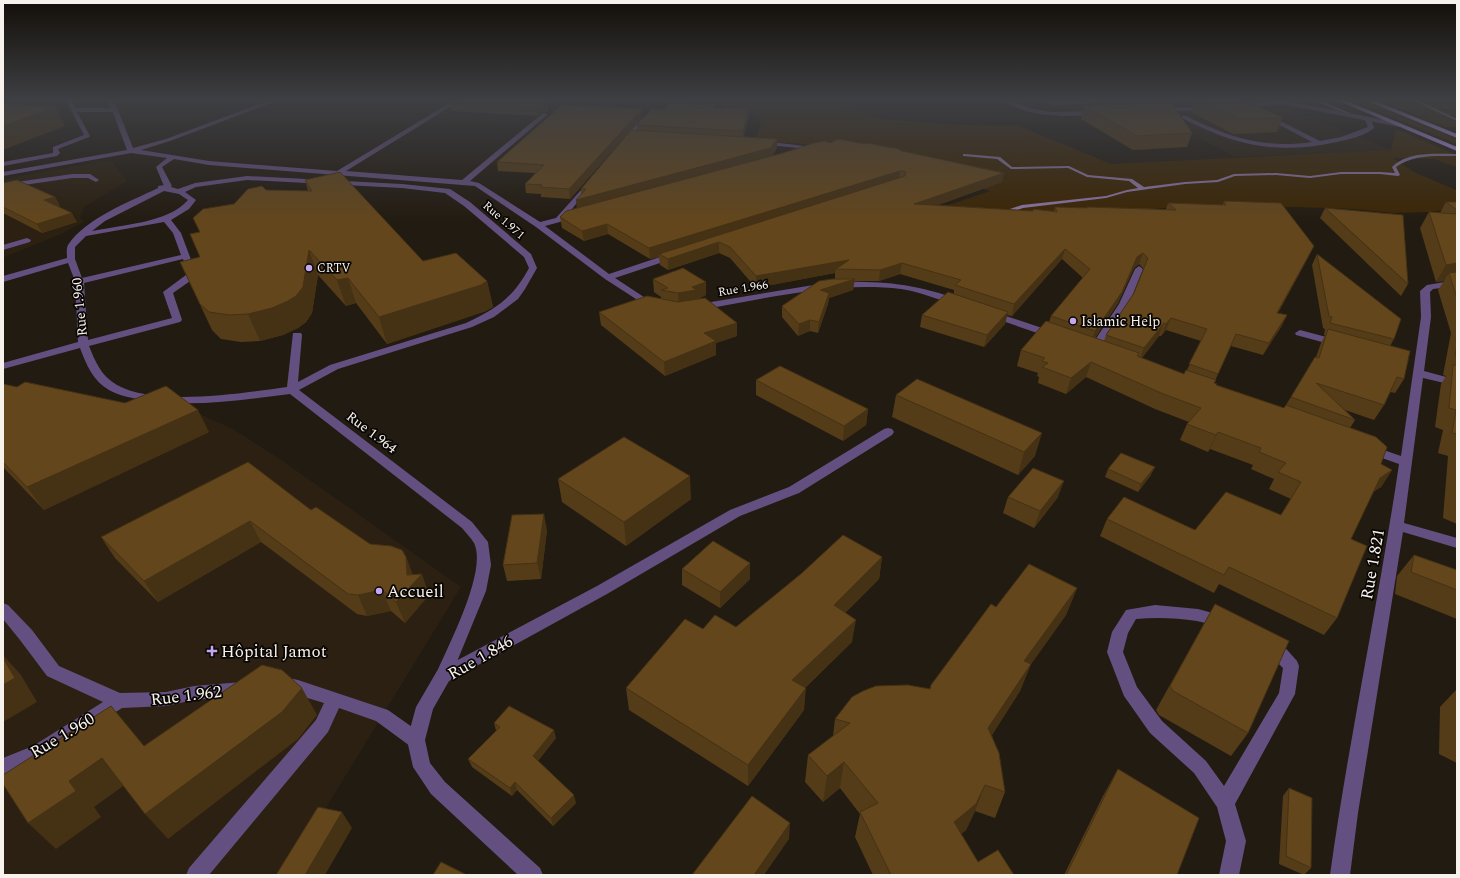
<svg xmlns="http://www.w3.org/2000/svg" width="1460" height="878" font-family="Spectral,serif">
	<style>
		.built { fill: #2b2011 }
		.green { fill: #3c2604 }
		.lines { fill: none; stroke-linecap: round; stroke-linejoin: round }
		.stream { fill: #8d75a5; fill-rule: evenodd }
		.lane { fill: #645080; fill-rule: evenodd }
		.street { fill: #645080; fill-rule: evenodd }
		.highway { fill: #c59dfe; fill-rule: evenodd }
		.wall { fill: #553c18; fill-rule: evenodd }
		.shaded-wall { fill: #453114 }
		.building { fill: #63461c; stroke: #453114 }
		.poi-dot { fill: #c4a7f1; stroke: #090604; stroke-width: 1.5 }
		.labels { text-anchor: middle; stroke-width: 3.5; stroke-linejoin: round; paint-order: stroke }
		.far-street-label { font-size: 12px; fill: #f7f2eb; stroke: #090604 }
		.far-poi-label { font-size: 12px; fill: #f7f2eb; stroke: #090604; text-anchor: start }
		.street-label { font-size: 14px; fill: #f7f2eb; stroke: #090604 }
		.poi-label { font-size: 14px; fill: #f7f2eb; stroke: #090604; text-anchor: start }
		.near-street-label { font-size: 17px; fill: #f7f2eb; stroke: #090604 }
		.near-poi-label { font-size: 17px; fill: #f7f2eb; stroke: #090604; text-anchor: start }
	</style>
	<rect width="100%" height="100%" fill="#221b11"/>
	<g class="built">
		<polygon points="1014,99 1243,99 1239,103 1051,110 1026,106"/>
		<polygon points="1288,108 1391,150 1235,157 1156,115"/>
		<polygon points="111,160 127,181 84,207 80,217 84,222 61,234 3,258 3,179"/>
		<polygon points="3,397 191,410 233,429 283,461 461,587 285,875 3,875"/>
	</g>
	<g class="green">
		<polygon points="1349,99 1360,99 1457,139 1457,144"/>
		<polygon points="1376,99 1457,100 1457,127 1446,127"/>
		<polygon points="718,100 828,101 881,119 964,125 1019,126 1111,164 1391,150 1396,129 1457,155 1457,167 1434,159 1393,158 1412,171 1456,190 1457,208 1431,212 1394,213 1356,209 1297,207 1159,208 1126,212 1046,212 937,209 990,191 936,173 839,146 755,141 761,123 757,115 725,108"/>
	</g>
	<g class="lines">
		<g class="stream">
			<polygon points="1310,99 1316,99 1350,113 1347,114"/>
			<polygon points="1410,99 1415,99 1457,119 1457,121"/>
			<path d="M965,154l35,3 12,10 57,-1 19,9 44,4 12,8 41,-5 32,-2 17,-6 42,-1 34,3 31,-4h39l15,1 -3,-6c16,-16 44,-13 65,-13v2c-20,0 -44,-2 -61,11l4,8 -2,1 -18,-2h-39l-31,4 -34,-3 -41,1 -17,6 -33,2 -58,8 -21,6 -83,10 -20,7 -3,-2 1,-1 21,-7 84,-9 21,-6 11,-2 -9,-7 -42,-4 -19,-9 -57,1 -14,-10 -34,-3v-2z"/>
		</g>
		<g class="lane">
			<polygon points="65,99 71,99 76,108 115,108 118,110 115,112 77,112 90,136 89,137 58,149 60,153 57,156 3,166 3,162 53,153 53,147 84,135"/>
			<polygon points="1033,99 1052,101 1150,99 1147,101 1052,105"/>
			<path d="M1182,116h4c42,21 78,33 126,26l-40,-21 -1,-1 3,-2 46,23 21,-4 27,-10 -3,-7 3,-2 3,2 3,8c-9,8 -25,11 -37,14 -60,13 -102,4 -155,-24z"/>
			<polygon points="72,174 90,174 99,180 96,182 88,178 72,178 3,188 3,184"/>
			<path d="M247,176l155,8 48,5 20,13 61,52 6,14 -12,21 -7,10 -24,18 -22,10 -134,42 -39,21 173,132 16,20 3,23 -5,26 -37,90 -6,2 -6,-2 -2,-5c12,-28 53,-105 39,-133 -3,-5 -8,-10 -12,-15l-172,-134c-49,6 -97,14 -146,6 -12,-2 -25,-4 -35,-10 -16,-9 -23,-26 -29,-42l-77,21v-6l75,-21 -3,-61 -7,-18 -65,19v-6l64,-18c0,-4 -1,-9 1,-13 18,-27 61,-43 90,-57v-2l13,-2v3l7,2 17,-6zM247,180l155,8 43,5 19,13 60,51 5,11c-16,30 -33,41 -63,55l-136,42 -32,17 4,-47 -1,-2h-8l-6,54c-44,6 -131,20 -170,-2 -16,-9 -22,-24 -28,-39l91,-24 2,-2 -9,-27 20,-14 3,-6 -15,-40 -10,-13 18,-11 7,-9 -11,-8 11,-5zM164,191l15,3 9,6c-20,23 -67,25 -96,31l13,-10zM164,222l9,11 8,22 -99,23 -7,-19v-12l11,-11zM183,259l5,14 -2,2 -23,17 9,26 -84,22 -4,-57z"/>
			<polygon points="27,238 31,240 30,242 3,250 3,245"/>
			<polygon points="3,603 8,605 32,630 59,666 120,693 166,692 194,686 242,682 248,684 250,689 248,694 242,696 194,700 166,706 122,708 45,758 3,776 3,758 33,746 103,702 47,676 20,640 3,619"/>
			<path d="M1155,605l43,4 29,8 3,4 -3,4c-9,4 -19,-2 -30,-4 -20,-3 -41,-4 -61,-2l-8,14 -5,19 14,35 25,34 44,40 18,25 55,-93 4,-25 -18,-18 -2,-5 2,-5 6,-2 10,5 16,18 2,5 -4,28 -60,110 11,37 -7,34h-20l7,-34 -9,-34 -23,-34 -44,-40 -26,-37 -17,-44 5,-20 14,-22z"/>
			<polygon points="284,677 298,680 388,710 422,734 425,740 422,746 416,748 410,746 376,721 339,708 328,732 209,875 186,875 189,868 316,720 324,703 278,689 276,684 278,679"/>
		</g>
		<g class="street">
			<polygon points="105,99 111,99 118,110 133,148 166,139 273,99 282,99 170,141 141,150 209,161 337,171 456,99 463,99 346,171 462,180 543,113 547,113 547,115 470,181 479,183 540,222 556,218 590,180 594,180 594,182 567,215 578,213 578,217 545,226 609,274 672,253 678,253 679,255 678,257 615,278 656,305 658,307 653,310 605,279 536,227 475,186 209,165 174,159 162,167 172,186 168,188 164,186 156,167 167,158 131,153 3,176 3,172 127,150 112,110"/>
			<polygon points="979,99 1009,99 1029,108 1050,112 1099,111 1102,113 1099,115 1063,116 1039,114 1025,111 1007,103"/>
			<polygon points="1282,100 1400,123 1403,125 1400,127 1282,104 1239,108 1236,106 1239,104"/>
			<polygon points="1211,107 1211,109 1209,110 1159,112 1156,110 1159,108"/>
			<polygon points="646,114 651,115 631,137 627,137 627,135"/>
			<polygon points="761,141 813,147 814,150 801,153 801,151 807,149 759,144 758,143"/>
			<polygon points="1139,266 1143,269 1129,304 1098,351 1090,351 1089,349 1119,304 1135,269"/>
			<path d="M1457,280v6l-24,3 -3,3 1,25 -7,54 33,9v6l-34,-8 -19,145 53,15v10l-54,-16 -45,281 -8,62h-20c19,-138 49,-274 69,-411l-34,-12 -2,-3 2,-3 4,-1 32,11 20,-139 -1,-26 7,-6z"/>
			<path d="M832,282c50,-1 81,1 128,18l2,2 -5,3c-19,-5 -36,-13 -56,-16 -67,-8 -136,10 -202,21l-5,-3 5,-3z"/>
			<polygon points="991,311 1057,333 1058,335 1057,337 1049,337 988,316 986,314 988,312"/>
			<polygon points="1300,330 1341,341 1342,343 1337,346 1296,335 1295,333"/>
			<polygon points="888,428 892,429 894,432 892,435 799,493 740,516 607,594 449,681 433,709 425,740 430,763 445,782 540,868 543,875 518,875 431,794 413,767 407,740 416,707 437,671 597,586 730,510 789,487 884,429"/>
		</g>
		<g class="highway">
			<polygon points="1334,99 1342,99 1457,147 1457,151"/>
			<polygon points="1362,99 1370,99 1457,134 1457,138"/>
		</g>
	</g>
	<g class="wall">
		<polygon points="1149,99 1161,99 1160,102 1192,133 1187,147 1133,150 1081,119 1084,106 1152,103 1148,102"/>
		<polygon points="1195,99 1242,99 1283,118 1277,132 1233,134 1191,112"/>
		<polygon points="547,100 548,108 547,112 542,112 537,116 452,111 450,103"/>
		<path d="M715,108l34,1v8l-6,20 34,2v9l-5,8 58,-13 35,1 37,7 102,22 -2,9 -64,23 95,6v-2l21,2 1,-4 31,1 1,-1 79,2 2,-6 55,2 1,-4 85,55 -31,57 9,2 -6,12 -18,28 -32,-9 -17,37 3,2 67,23 32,-51 5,-14 4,-8h-1l1,-6 -2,-1 -11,-63 5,-11 77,85 -4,7 14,33 -9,14 -5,-1 -6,13 -10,15 -29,-10 10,10 -5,8 31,36 11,6 -11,17 -8,5 -22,47 -14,79 -13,17 -105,-51 -5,9 -114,-57 7,-17 88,11 86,-15 10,-16 -22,-10 5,-10 -23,-10 2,-4 -43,-16 -2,3 -28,-12 7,-16 2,-2 -34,-13 -69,-32 -20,17 -28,-11 1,-6 -2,-1 1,-3 -21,-7 4,-16 28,-28 2,-6 32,-38 -21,-19 -50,57 -5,-1 -2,9 -21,23 -64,-20 2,-12 32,-21v-4l-54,-16 -21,7h-25l-1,9 -24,8 -1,6 -10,29 -8,-2 -12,5 -16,-19v-11l53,-27v-6l-79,15 -26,-30 -11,-5 -51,17 -8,-5 -1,-8 -9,2 -42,-25 -24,7 -22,-13 -2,-11 17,-9 4,-13v-6l56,-58v-6l28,-15zM1139,264l5,5 -10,24 -28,42 -2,6 -9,-3 23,-35 16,-35zM1166,330l35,11 -14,29 -3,4 -42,-16 17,-22h2z"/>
		<polygon points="642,117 570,199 541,197 541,194 526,193 525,184 535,173 498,171 497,162"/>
		<polygon points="305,180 423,261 487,281 493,307 486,311 387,344 356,303 346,306 318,275 312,313 306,322 298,328 283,335 260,341 241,342 221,339 212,330 180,262 200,257 199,232 234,204 266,190 308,191"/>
		<polygon points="3,183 55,197 60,206 58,206 77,222 42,233 3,213"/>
		<polygon points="1446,202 1457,202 1457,524 1443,518 1448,456 1438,453 1443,430 1435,427 1441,384 1446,376 1443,375 1451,333 1438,290 1444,281 1436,282 1420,228 1429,212 1440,213"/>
		<polygon points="1325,208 1408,284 1401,296 1320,218"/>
		<polygon points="653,279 706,282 706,295 696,300 737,336 716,343 716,355 665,376 601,325 599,312 661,299 661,297 654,292"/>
		<polygon points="756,380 868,409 866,425 843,441 756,395"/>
		<polygon points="3,384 209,432 44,510 3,467"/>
		<polygon points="896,395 1035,456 1018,475 892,417"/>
		<polygon points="1108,469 1151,475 1138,492 1105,477"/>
		<polygon points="558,479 691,499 626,546 562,502"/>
		<polygon points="1008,497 1058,497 1034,528 1003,513"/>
		<polygon points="311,510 370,544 406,557 412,574 429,595 405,623 391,611 367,616 357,614 261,542 158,602 115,558 101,537"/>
		<polygon points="547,530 541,579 507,581 503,565"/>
		<polygon points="1414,555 1457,570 1457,619 1395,594 1397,576"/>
		<polygon points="882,557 879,579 845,613 852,642 805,688 804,710 748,786 629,710 626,688 703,629 736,627"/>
		<polygon points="682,569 750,579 720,608 682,585"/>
		<polygon points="1077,588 1066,615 1031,664 1020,691 992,735 1005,792 995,818 975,811 966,830 961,834 978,862 1014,875 873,875 855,837 860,814 840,788 823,802 805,782 808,755 833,736 835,719 930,689 996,607"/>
		<polygon points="1215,604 1248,733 1231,756 1159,715 1156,710"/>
		<polygon points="1457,689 1457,763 1439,754 1440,707"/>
		<polygon points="494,723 556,738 538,761 576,803 553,826 517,790 512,796 472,767 468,759 496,731"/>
		<polygon points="1118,769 1177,875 1064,875 1103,796"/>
		<polygon points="1289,788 1311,868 1304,875 1279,864 1283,796"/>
	</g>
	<g class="shaded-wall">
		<polygon points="547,100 548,108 547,112 542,112 537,116 536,108"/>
		<polygon points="56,107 65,126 3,150 3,126"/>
		<polygon points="642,109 642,117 570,199 569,189"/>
		<polygon points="749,109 749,117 743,139 743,131"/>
		<polygon points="777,139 777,148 771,158 577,211 576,200"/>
		<polygon points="900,171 899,181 659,254 659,257 650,259 649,248"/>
		<polygon points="1004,173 1002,182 913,214 914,204"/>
		<polygon points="55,197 60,206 49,209 44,200"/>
		<polygon points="72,213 77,222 42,233 37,224"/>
		<polygon points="607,224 608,234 584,241 582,231"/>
		<polygon points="719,242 719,253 668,270 668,259"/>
		<polygon points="1314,246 1309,256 1271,325 1277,313"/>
		<polygon points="1065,249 1062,259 1012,316 1014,304"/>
		<polygon points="309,250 318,275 312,313 306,322 298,328 283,335 260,341 248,314"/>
		<polygon points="1143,253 1139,264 1134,268 1118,303 1091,343 1095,331 1137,257"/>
		<polygon points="849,260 836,269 835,273 756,288 756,276"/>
		<polygon points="902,263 900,274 879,281 880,270"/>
		<polygon points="1457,263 1457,278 1449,273 1444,281 1436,282 1446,265"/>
		<polygon points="348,278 356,303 346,306 337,280"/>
		<polygon points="855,279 853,290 829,298 828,304 818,333 820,290"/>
		<polygon points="487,281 493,307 486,311 387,344 379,317"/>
		<polygon points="706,282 706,295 696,299 696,304 679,306 678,293 692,287"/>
		<polygon points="1008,312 1005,324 984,347 987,335"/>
		<polygon points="1287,315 1281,327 1263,355 1269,343"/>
		<polygon points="1171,318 1166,330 1161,336 1166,324"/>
		<polygon points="810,320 810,331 798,336 799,324"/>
		<polygon points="737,323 737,336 716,343 716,355 665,376 664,362 704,333"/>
		<polygon points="1164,323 1159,336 1139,361 1144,348"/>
		<polygon points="1091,362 1086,377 1066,394 1071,378"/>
		<polygon points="868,409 866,425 843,441 844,426"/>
		<polygon points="198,410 209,432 44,510 27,487"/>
		<polygon points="1218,432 1210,449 1208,452 1216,435"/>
		<polygon points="1042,433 1035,456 1018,475 1024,452"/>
		<polygon points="1155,467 1151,475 1138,492 1141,484"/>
		<polygon points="1392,470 1381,487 1368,495 1380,478"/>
		<polygon points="690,476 691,499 626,546 624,522"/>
		<polygon points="1064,481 1058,497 1034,528 1040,511"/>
		<polygon points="544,514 547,530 541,579 537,563"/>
		<polygon points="250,521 261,542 158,602 144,581"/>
		<polygon points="406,557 414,578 422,574 429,595 405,623 396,602 407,575"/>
		<polygon points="882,557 879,579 831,627 834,605"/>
		<polygon points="750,563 750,579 720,608 720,592"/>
		<polygon points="1077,588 1066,615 1014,688 1024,661"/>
		<polygon points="382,590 391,611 367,616 358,595"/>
		<polygon points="856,620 852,642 790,702 792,680"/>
		<polygon points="3,655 21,675 37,702 3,722"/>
		<polygon points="1031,664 1020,691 979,755 988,728"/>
		<polygon points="302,688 317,715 298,739 168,839 145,814"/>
		<polygon points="806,688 804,710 748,786 748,765"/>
		<polygon points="554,730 556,738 535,764 533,756"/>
		<polygon points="102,758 126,784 94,807 101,817 56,849 28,823 69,781"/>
		<polygon points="844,762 840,788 823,802 827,776"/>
		<polygon points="515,782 517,790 512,796 510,788"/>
		<polygon points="985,785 975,811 966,830 945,847 954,822"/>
		<polygon points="574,795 576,803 553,826 551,818"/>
		<polygon points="342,812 352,828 325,875 305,875"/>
		<polygon points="790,823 789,839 764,875 754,875"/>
	</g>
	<g class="building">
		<polygon points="457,99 543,99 547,100 546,104 541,104 536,108 450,103"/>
		<polygon points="1198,99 1242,99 1283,118 1239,119"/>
		<polygon points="1171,102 1192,133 1137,136 1084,106"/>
		<polygon points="669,103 715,105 713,108 749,109 743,131 637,125 652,109 665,110"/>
		<polygon points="3,104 56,107 3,126"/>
		<polygon points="562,105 642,109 569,189 540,187 542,185 525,184 544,165 497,162"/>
		<polygon points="631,130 777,139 771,148 576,200 586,189 581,189"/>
		<polygon points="838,139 865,144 868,143 892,148 896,148 902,151 1004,173 914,204 1033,211 1033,209 1057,212 1055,207 1088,208 1087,207 1176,210 1168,203 1226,205 1224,201 1281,203 1314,246 1277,313 1287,315 1269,343 1236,334 1218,374 1189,364 1207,329 1171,318 1166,324 1164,323 1144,348 1106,335 1134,293 1148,258 1143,253 1137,257 1122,292 1095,331 1051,316 1090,269 1065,249 1014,304 955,285 961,280 902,263 880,270 836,269 849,260 756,276 730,247 719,242 668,259 659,254 905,176 906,172 904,171 900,171 649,248 607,224 582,231 560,217 566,211 783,153 814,143 825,141 830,143"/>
		<polygon points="340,172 423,261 456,253 487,281 481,285 379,317 348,278 337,280 309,250 303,287 296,296 288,301 272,308 248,314 229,315 209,312 200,304 180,262 200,257 190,234 200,232 193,218 203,209 234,204 248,189 262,186 266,190 312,191 305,180"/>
		<polygon points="17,180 55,197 44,200 72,213 37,224 3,207 3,183"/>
		<polygon points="1446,202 1457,202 1457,210"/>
		<polygon points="1325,208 1403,215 1408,284"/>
		<polygon points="1429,212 1457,214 1457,263 1446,265"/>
		<polygon points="1317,254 1401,319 1394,339 1330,323 1332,317 1329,316"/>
		<polygon points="683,268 706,282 692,287 696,290 678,293 661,290 668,288 653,279"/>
		<polygon points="1457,272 1457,298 1449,273"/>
		<polygon points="833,279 855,279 820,290 829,293 819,322 810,320 799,324 782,306 819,281"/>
		<polygon points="948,292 1008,312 987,335 922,315"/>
		<polygon points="647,296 678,302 705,298 737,323 704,333 716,341 664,362 599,312"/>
		<polygon points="1046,321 1139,353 1137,356 1184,374 1186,370 1216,380 1214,383 1217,384 1216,385 1284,408 1286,405 1376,437 1387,447 1381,464 1392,470 1380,478 1351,539 1367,546 1337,618 1229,567 1224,575 1107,519 1124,497 1195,530 1226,492 1281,515 1301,482 1278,472 1286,463 1259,452 1261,448 1218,432 1216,435 1187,424 1201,408 1161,393 1091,362 1071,378 1042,367 1048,363 1042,361 1045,358 1021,350"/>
		<polygon points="1328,329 1410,351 1404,379 1397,377 1384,405 1316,383 1355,420 1291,397 1315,357 1319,358"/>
		<polygon points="1457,345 1457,356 1455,356"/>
		<polygon points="1453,365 1457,365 1457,434 1452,433 1456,410 1449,408"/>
		<polygon points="780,366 868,409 844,426 756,380"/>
		<polygon points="917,379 1042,433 1024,452 896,395"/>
		<polygon points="25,382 125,403 166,386 198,410 27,487 3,462 3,384 17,387"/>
		<polygon points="624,437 690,476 624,522 558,479"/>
		<polygon points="1121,453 1155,467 1141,484 1108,469"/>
		<polygon points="248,462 311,510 316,507 370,544 391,546 402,550 406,557 407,575 422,574 396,602 382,590 358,595 348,594 250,521 144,581 101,537"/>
		<polygon points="1033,468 1064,481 1040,511 1008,497"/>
		<polygon points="544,514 537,563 503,565 512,515"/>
		<polygon points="843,535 882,557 834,605 856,620 792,680 806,688 748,765 626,688 685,619 703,629 715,615 736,627 802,573"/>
		<polygon points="713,541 750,563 720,592 682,569"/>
		<polygon points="1414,555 1457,570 1457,590 1411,572"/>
		<polygon points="1029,564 1077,588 1024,661 1031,664 988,728 999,753 1005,792 985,785 976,804 954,822 978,862 998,850 1014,875 891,875 860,812 878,803 844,762 827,776 808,755 850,723 835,719 852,697 863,691 876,686 908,685 930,689 931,685 991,604 996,607"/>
		<polygon points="1215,604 1289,641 1248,733 1173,691 1170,686"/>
		<polygon points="3,658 15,678 3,685"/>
		<polygon points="262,665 282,670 302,688 282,712 145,814 102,758 69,781 76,791 28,823 3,784 3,775 111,706 144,746"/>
		<polygon points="509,706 554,730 533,756 574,795 551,818 515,782 510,788 468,759 500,727 494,723"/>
		<polygon points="1118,769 1199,818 1177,875 1066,875"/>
		<polygon points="1289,788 1312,798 1311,868 1286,856"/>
		<polygon points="752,796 790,823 754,875 692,875"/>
		<polygon points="318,807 342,812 305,875 276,875"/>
		<polygon points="441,862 465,874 464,875 433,875"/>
	</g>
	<linearGradient id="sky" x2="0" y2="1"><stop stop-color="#130f09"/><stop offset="0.45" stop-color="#3e3f43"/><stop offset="1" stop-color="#3e3f43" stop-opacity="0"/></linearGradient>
	<rect width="1460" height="222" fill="url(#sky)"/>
	<g class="poi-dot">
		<circle cx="309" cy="268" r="4"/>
		<circle cx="1073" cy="321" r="4"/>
		<circle cx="379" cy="591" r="4"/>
		<path d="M210 645h4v4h4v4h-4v4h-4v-4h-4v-4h4z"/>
	</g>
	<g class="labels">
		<g class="far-street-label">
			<text transform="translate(504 220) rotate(41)" y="4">Rue 1.971</text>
			<text transform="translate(743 288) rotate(-9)" y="4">Rue 1.966</text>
		</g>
		<g class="far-poi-label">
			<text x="317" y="272">CRTV</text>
		</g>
		<g class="street-label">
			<text transform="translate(79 307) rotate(-96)" y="5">Rue 1.960</text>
			<text transform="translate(372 432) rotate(37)" y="5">Rue 1.964</text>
		</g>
		<g class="poi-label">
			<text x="1081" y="326">Islamic Help</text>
		</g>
		<g class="near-street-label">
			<text transform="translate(1372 564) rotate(-80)" y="6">Rue 1.821</text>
			<text transform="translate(480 657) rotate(-30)" y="6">Rue 1.846</text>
			<text transform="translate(186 695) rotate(-7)" y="6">Rue 1.962</text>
			<text transform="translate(62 735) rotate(-31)" y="6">Rue 1.960</text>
		</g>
		<g class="near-poi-label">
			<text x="387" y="597">Accueil</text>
			<text x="221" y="657">Hôpital Jamot</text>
		</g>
	</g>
	<rect width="1460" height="878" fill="none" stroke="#f7f2eb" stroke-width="8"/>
</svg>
